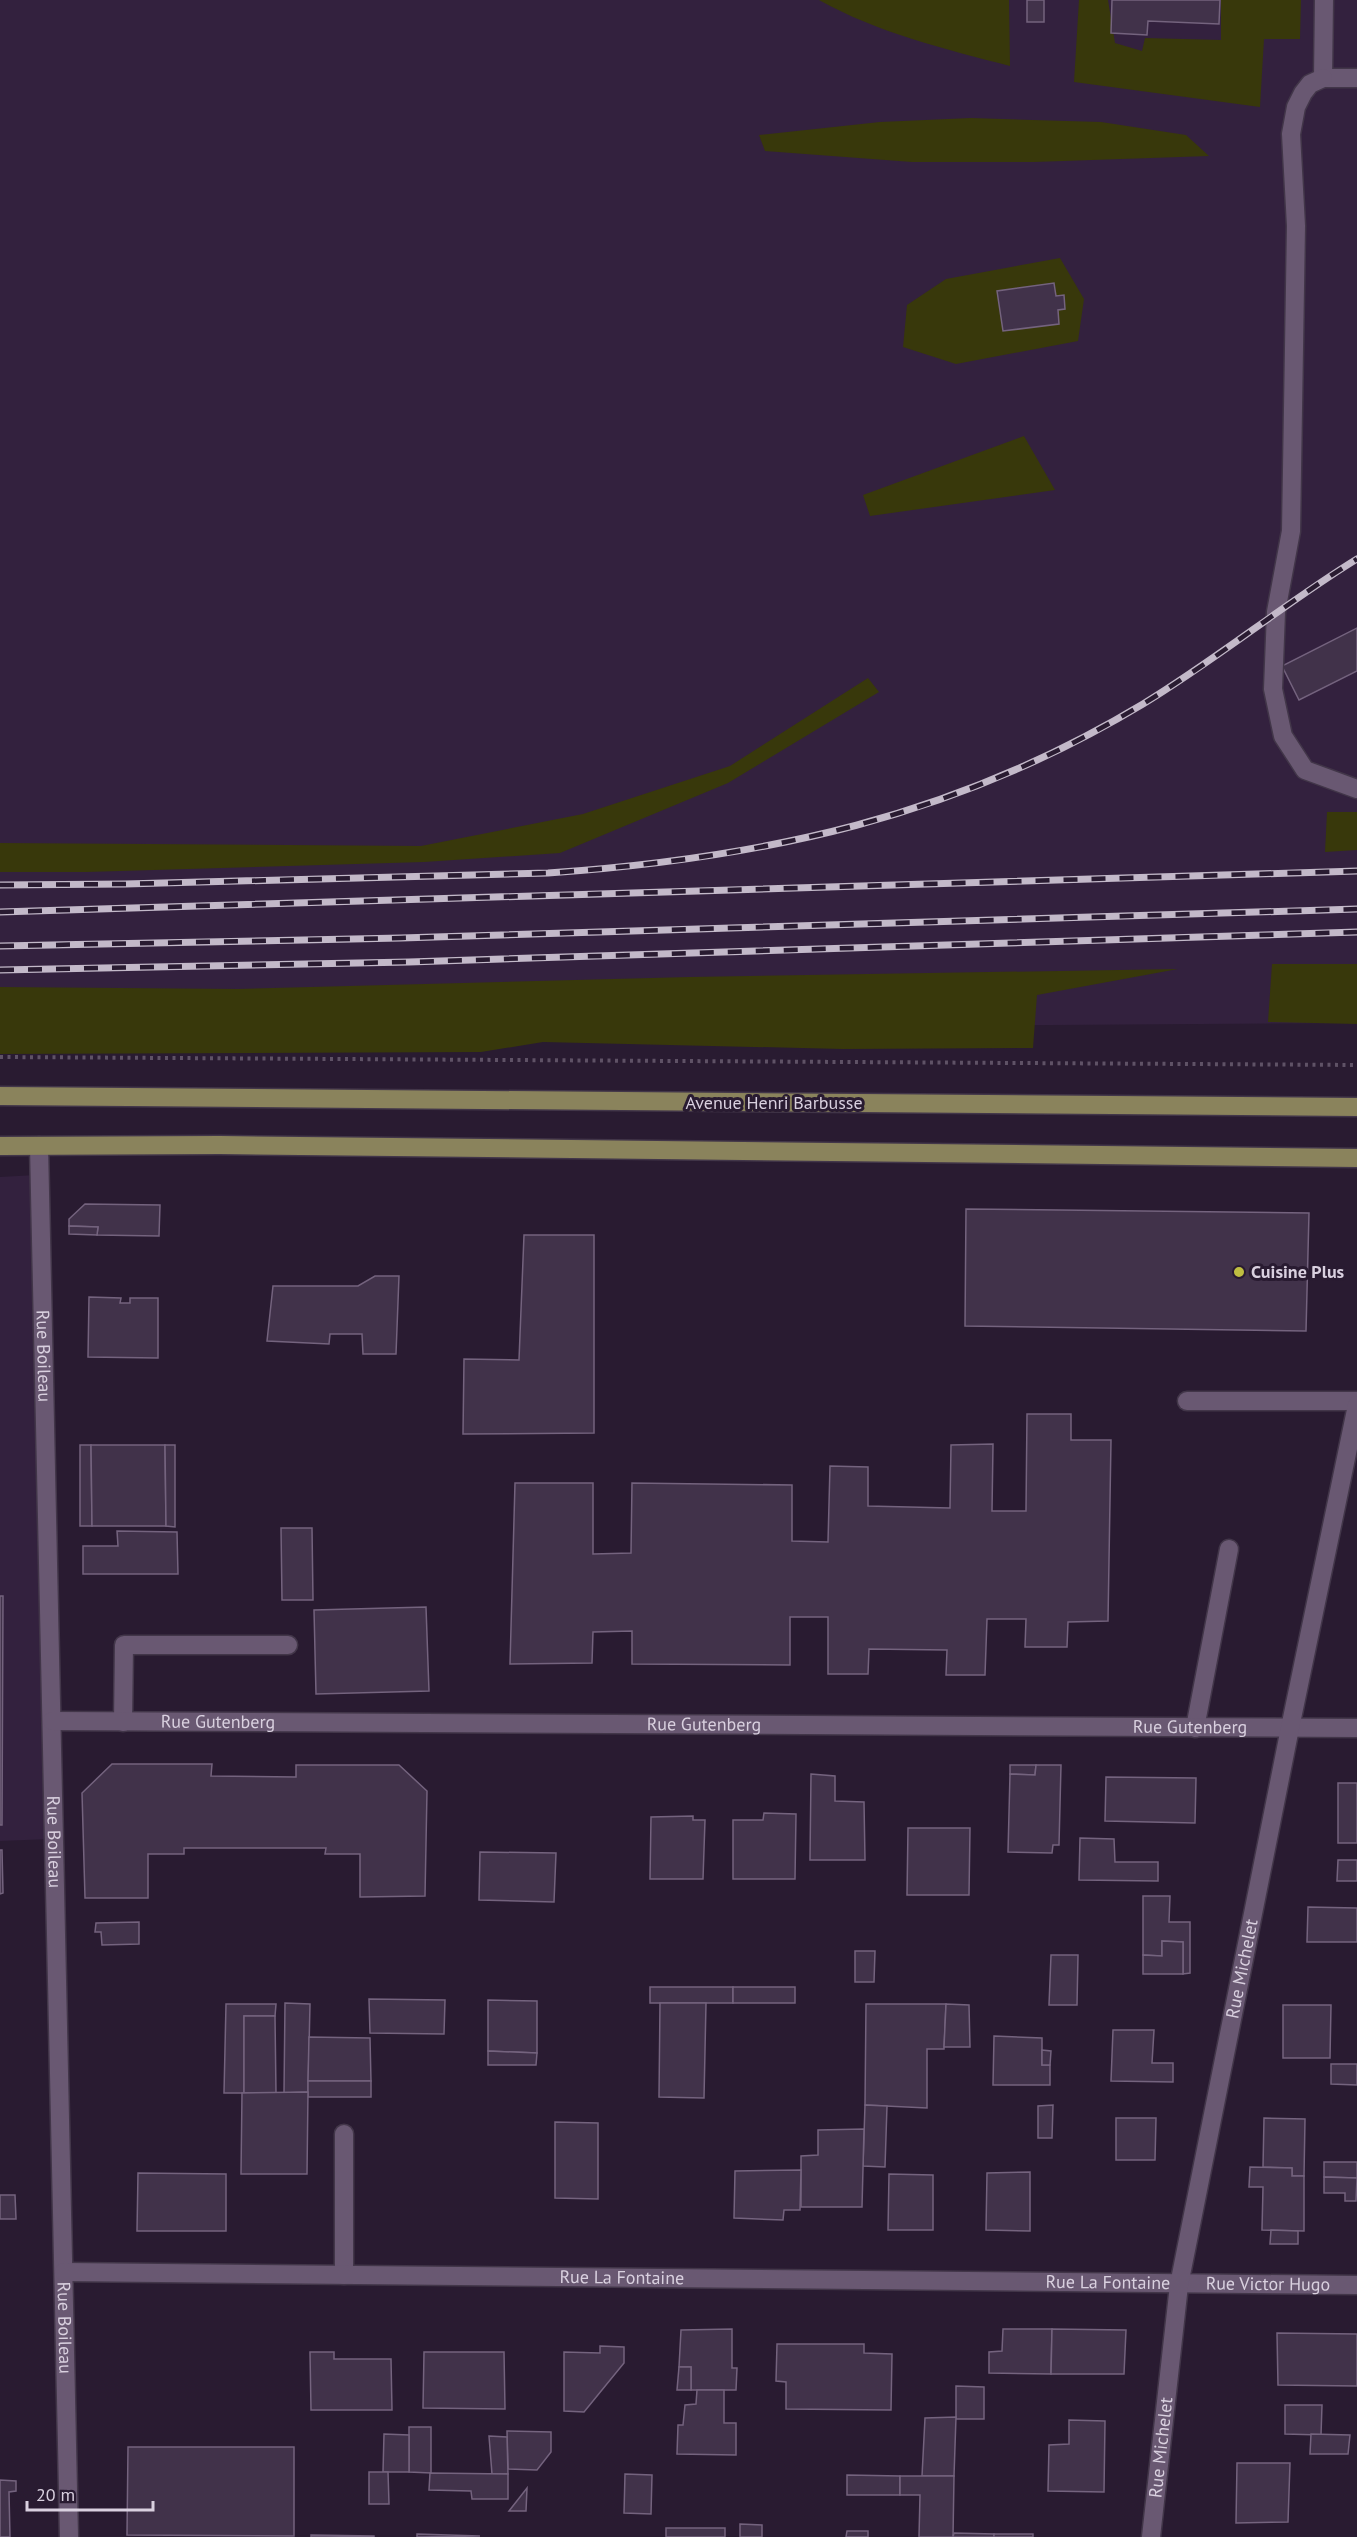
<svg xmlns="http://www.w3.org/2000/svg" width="1357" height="2537" font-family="'PT Sans',sans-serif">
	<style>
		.built { fill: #33213e }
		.green { fill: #38380b }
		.building { fill: #41324a; stroke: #74637e; stroke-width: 1.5 }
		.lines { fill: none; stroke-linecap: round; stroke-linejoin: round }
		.lane-casing { stroke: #423649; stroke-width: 21 }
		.street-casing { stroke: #423649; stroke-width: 21 }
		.primary-casing { stroke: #423649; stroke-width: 21 }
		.path { stroke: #5f5266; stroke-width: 4; stroke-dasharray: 3 4.5; stroke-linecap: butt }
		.lane { stroke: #695872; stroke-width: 18 }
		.street { stroke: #695872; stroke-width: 18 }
		.primary { stroke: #8a835c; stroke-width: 18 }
		.rail-casing { stroke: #c3b9c9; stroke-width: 7 }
		.rail { stroke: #291b31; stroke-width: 4.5; stroke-dasharray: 14; stroke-linecap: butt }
		.poi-dot { fill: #bfbe41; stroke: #291b31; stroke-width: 2 }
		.labels { text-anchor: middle; stroke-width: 6; stroke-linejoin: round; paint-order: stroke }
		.street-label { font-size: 18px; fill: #d9d0df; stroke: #291b31 }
		.poi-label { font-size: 18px; font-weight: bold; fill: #d9d0df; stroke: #291b31; text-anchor: start }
	</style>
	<rect width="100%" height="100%" fill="#291b31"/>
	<g class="built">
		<polygon points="0,0 1357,0 1357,1023 0,1032"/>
		<polygon points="36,1175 50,1839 0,1841 0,1177"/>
	</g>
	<g class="green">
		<path d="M819,0h190l1,66c-65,-17 -132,-33 -191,-66z"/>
		<polygon points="1079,0 1108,0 1115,43 1142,51 1145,38 1221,40 1221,0 1301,0 1300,39 1264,39 1260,107 1074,82"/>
		<polygon points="971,118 1101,122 1186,135 1209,156 1034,162 912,162 765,151 759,135 880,122"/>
		<polygon points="1060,258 1084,299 1078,341 956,364 903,347 907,305 946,279"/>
		<polygon points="1024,436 1055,490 870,516 863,495"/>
		<polygon points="868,678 879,692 728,783 560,853 424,862 86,872 0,872 0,843 421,846 583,814 730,766"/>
		<polygon points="1327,812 1357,812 1357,850 1325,852"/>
		<polygon points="1272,964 1357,964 1357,1024 1268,1022"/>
		<polygon points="1178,969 1037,995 1033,1048 843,1049 543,1042 481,1052 0,1054 0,987 238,989 690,977"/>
	</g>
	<g class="building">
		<rect x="1027" y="0" width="17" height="22"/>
		<polygon points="1112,0 1220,0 1219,24 1148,21 1147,35 1111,33"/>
		<polygon points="1054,283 1056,296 1064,295 1065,309 1058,310 1059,324 1003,331 997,291"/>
		<polygon points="1357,628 1357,671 1299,700 1282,666"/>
		<polygon points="85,1204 160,1205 159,1236 97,1235 98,1227 69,1226 69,1219"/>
		<polygon points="966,1209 1309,1213 1306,1331 965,1326"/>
		<polygon points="69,1226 98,1227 97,1235 69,1234"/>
		<polygon points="524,1235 594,1235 594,1433 463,1434 464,1359 519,1360"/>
		<polygon points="375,1276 399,1276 396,1354 363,1354 362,1334 330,1334 329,1344 267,1341 273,1286 358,1286"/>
		<polygon points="89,1297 121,1298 120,1303 130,1303 130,1298 158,1298 158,1358 88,1357"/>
		<polygon points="1027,1414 1071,1414 1071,1440 1111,1440 1108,1621 1068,1622 1067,1647 1025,1647 1026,1619 987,1619 985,1675 946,1675 947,1650 869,1649 868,1674 828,1674 828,1617 790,1617 790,1665 632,1664 632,1631 593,1632 592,1663 510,1664 515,1483 593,1483 593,1554 631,1553 632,1483 792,1485 792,1541 828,1542 830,1466 868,1467 868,1506 950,1508 951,1445 993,1444 992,1511 1026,1511"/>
		<polygon points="80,1445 91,1445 92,1526 80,1526"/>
		<polygon points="91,1445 165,1445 166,1526 92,1526"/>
		<polygon points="165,1445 175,1445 175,1527 166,1526"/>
		<polygon points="281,1528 312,1528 313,1600 282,1600"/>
		<polygon points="117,1531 177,1532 178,1574 83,1574 83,1546 118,1546"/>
		<polygon points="0,1596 3,1596 2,1825 0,1825"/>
		<polygon points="426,1607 429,1691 316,1694 314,1610"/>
		<polygon points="112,1764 212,1764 211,1776 296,1777 296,1765 399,1765 427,1791 425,1896 360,1897 360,1854 325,1854 326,1848 184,1848 184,1854 148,1854 148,1898 85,1898 82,1793"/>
		<polygon points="1010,1765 1036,1765 1035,1775 1010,1774"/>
		<polygon points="1036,1765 1061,1765 1059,1845 1053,1845 1052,1853 1008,1852 1010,1774 1035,1775"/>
		<polygon points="811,1774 835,1776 835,1801 864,1802 865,1860 810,1860"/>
		<polygon points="1106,1777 1196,1778 1195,1823 1105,1821"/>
		<rect x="1338" y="1783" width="19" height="60"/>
		<polygon points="764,1813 796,1814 795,1879 733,1879 733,1820 763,1820"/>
		<polygon points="693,1816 693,1820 705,1820 703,1879 650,1879 651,1817"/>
		<polygon points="908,1828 970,1828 969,1895 907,1895"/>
		<polygon points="1080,1838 1114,1839 1115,1862 1158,1862 1158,1881 1079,1880"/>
		<polygon points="0,1850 2,1850 3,1893 0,1894"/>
		<polygon points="480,1852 556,1853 554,1902 479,1900"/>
		<polygon points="1338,1860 1357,1860 1357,1881 1337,1881"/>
		<polygon points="1143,1896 1170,1896 1169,1922 1190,1922 1190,1973 1183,1974 1183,1942 1162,1941 1162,1956 1143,1955"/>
		<polygon points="1308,1907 1357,1908 1357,1942 1307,1942"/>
		<polygon points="139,1922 139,1944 102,1945 101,1932 95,1932 96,1923"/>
		<polygon points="1162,1941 1183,1942 1183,1974 1143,1974 1143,1955 1162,1956"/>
		<polygon points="855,1951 875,1951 874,1982 855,1982"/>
		<polygon points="1051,1955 1078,1955 1077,2005 1049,2005"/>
		<rect x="650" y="1987" width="83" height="16"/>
		<rect x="733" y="1987" width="62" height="16"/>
		<polygon points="369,1999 445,2000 444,2034 370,2033"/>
		<polygon points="488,2000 537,2001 537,2053 488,2051"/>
		<polygon points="285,2003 310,2004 308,2092 284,2093"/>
		<polygon points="660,2003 706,2003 704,2098 659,2097"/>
		<polygon points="226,2004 276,2004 275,2016 244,2016 244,2093 224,2093"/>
		<polygon points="866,2004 946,2004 944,2049 927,2049 927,2108 865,2105"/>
		<polygon points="946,2004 969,2005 970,2047 944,2047"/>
		<polygon points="1283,2005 1331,2005 1330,2058 1283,2058"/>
		<polygon points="244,2016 275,2016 276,2093 244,2093"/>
		<polygon points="1113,2030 1154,2030 1152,2063 1173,2063 1173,2082 1111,2081"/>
		<polygon points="994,2036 1042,2038 1042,2065 1050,2065 1050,2085 993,2085"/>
		<polygon points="309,2037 370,2038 371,2081 308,2081"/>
		<polygon points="1042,2050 1051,2051 1050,2065 1042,2065"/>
		<polygon points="488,2051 537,2053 536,2065 488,2065"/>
		<polygon points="1331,2064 1357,2064 1357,2085 1331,2084"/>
		<rect x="308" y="2081" width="63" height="16"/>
		<polygon points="308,2092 307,2174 241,2174 242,2093"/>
		<polygon points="865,2105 887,2106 885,2167 863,2166"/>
		<polygon points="1053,2105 1052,2138 1038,2138 1038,2106"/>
		<polygon points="1116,2118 1156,2118 1155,2160 1116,2160"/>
		<polygon points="1264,2118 1305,2119 1304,2176 1292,2176 1292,2168 1263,2167"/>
		<polygon points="555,2122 598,2123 598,2199 555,2198"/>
		<polygon points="864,2129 862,2207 801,2207 801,2156 818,2155 818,2130"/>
		<polygon points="1324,2162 1357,2162 1357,2178 1324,2177"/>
		<polygon points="1250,2167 1292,2168 1292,2176 1304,2176 1304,2231 1262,2230 1263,2187 1249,2187"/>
		<polygon points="801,2170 800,2210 784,2210 783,2220 734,2218 735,2171"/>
		<polygon points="1030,2172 1030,2231 986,2230 987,2173"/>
		<polygon points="138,2173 226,2174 226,2231 137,2231"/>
		<polygon points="889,2174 933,2175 933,2230 888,2230"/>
		<polygon points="1324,2177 1357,2178 1356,2201 1345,2201 1345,2193 1324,2193"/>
		<polygon points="0,2195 15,2195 16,2219 0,2219"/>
		<polygon points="1271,2230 1298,2231 1298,2244 1270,2244"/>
		<polygon points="732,2329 732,2368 737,2368 736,2390 691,2390 691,2367 679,2367 681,2330"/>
		<polygon points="1003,2329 1052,2329 1051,2374 989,2373 989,2352 1002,2351"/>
		<polygon points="1052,2329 1126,2330 1124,2374 1051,2374"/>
		<polygon points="1277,2333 1357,2334 1357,2386 1278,2385"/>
		<polygon points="777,2344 864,2344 864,2353 892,2354 891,2410 786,2409 786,2382 776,2381"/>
		<polygon points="600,2346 624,2347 624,2363 584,2412 564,2411 564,2352 600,2353"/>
		<polygon points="310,2352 334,2352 334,2359 391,2359 392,2410 311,2410"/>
		<polygon points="424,2352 504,2352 505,2409 423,2408"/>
		<polygon points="679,2367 691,2367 691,2390 677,2390"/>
		<polygon points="956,2386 984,2387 984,2419 956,2419"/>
		<polygon points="697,2390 724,2390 724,2423 736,2423 736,2455 677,2454 678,2425 683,2425 685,2405 696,2404"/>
		<polygon points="1285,2405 1322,2405 1321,2435 1285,2434"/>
		<polygon points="956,2417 954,2476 922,2476 925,2418"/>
		<polygon points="1069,2420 1105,2421 1104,2492 1048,2491 1049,2445 1069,2444"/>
		<polygon points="409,2427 431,2427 431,2473 409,2472"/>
		<polygon points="507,2431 551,2432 551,2452 537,2470 508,2469"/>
		<polygon points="384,2434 409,2435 409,2472 383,2472"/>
		<polygon points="1311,2434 1350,2435 1348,2454 1310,2454"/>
		<polygon points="489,2436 507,2437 508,2474 492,2474"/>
		<polygon points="128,2447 294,2447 294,2536 127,2535"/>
		<polygon points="1237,2463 1290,2463 1288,2522 1236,2523"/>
		<polygon points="369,2472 388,2472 389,2504 369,2504"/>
		<polygon points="430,2473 508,2474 508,2499 472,2499 471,2491 429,2490"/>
		<polygon points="625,2474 652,2475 651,2514 624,2513"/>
		<polygon points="847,2475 900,2476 900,2495 847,2495"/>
		<polygon points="900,2476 954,2476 953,2537 919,2537 920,2495 900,2495"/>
		<polygon points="0,2480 16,2481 16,2491 9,2492 10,2537 0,2537"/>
		<polygon points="527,2488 526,2511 509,2511"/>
		<polygon points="740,2524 762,2525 762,2537 740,2537"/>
		<rect x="666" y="2528" width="59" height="9"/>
		<polygon points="847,2531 868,2531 868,2537 846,2537"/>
		<polygon points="954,2533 994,2534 994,2537 953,2537"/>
		<polygon points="417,2534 480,2536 417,2537"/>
		<rect x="994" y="2534" width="39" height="3"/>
		<polygon points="311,2535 374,2536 374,2537 311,2537"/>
	</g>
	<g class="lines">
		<g class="lane-casing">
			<g id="lane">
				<polyline points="1324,0 1323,78 1357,78"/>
				<polyline points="1323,78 1310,84 1303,93 1296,107 1291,134 1296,226 1291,531 1276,612 1273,689 1283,736 1305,770 1357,789"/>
				<polyline points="1187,1401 1357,1401"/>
				<polyline points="123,1722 124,1645 288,1645"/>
				<polyline points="1195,1728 1229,1549"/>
				<polyline points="344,2134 344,2275"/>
			</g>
		</g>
		<g class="street-casing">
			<g id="street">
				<path id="s1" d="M39,1146l30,1391"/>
				<path id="s2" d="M52,1721l1305,7"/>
				<path id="s3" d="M64,2272l1293,13"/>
				<path id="s4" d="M1151,2537l28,-252 111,-557 67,-323"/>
			</g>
		</g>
		<g class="primary-casing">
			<g id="primary">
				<polyline points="0,1096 1357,1107"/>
				<polyline points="0,1146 220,1145 1357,1158"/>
			</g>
		</g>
		<polyline class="path" points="0,1057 1357,1065"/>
		<use href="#lane" class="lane"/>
		<use href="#street" class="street"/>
		<use href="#primary" class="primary"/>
		<g class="rail-casing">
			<g id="rail">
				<path d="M0,885l125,-1 423,-11c217,-15 407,-56 595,-169 74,-45 141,-100 214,-145"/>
				<polyline points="0,912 1357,871"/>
				<polyline points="0,946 401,938 1357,909"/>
				<polyline points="0,970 409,962 1357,932"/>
			</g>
		</g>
		<use href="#rail" class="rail"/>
	</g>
	<circle class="poi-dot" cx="1239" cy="1272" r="6"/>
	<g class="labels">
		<g class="street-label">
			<text x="774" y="1109">Avenue Henri Barbusse</text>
			<text dy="6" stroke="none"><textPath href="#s1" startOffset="210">Rue Boileau</textPath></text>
			<text dy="6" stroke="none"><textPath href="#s2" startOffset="166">Rue Gutenberg</textPath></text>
			<text dy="6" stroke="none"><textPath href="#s2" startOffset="652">Rue Gutenberg</textPath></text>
			<text dy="6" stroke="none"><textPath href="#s2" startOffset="1138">Rue Gutenberg</textPath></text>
			<text dy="6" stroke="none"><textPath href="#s1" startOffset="696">Rue Boileau</textPath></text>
			<text dy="6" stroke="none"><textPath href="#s4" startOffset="576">Rue Michelet</textPath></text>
			<text dy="6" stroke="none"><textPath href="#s3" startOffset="558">Rue La Fontaine</textPath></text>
			<text dy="6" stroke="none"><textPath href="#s3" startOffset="1044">Rue La Fontaine</textPath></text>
			<text dy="6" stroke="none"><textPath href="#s3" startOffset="1204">Rue Victor Hugo</textPath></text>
			<text dy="6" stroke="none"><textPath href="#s1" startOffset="1182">Rue Boileau</textPath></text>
			<text dy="6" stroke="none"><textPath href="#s4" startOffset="90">Rue Michelet</textPath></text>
		</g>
		<g class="poi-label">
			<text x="1251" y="1278">Cuisine Plus</text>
		</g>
	</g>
	<path d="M27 2501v9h126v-9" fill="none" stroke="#d9d0df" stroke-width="3"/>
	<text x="36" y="2501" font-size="18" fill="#d9d0df" stroke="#291b31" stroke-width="4.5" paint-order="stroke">20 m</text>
</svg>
